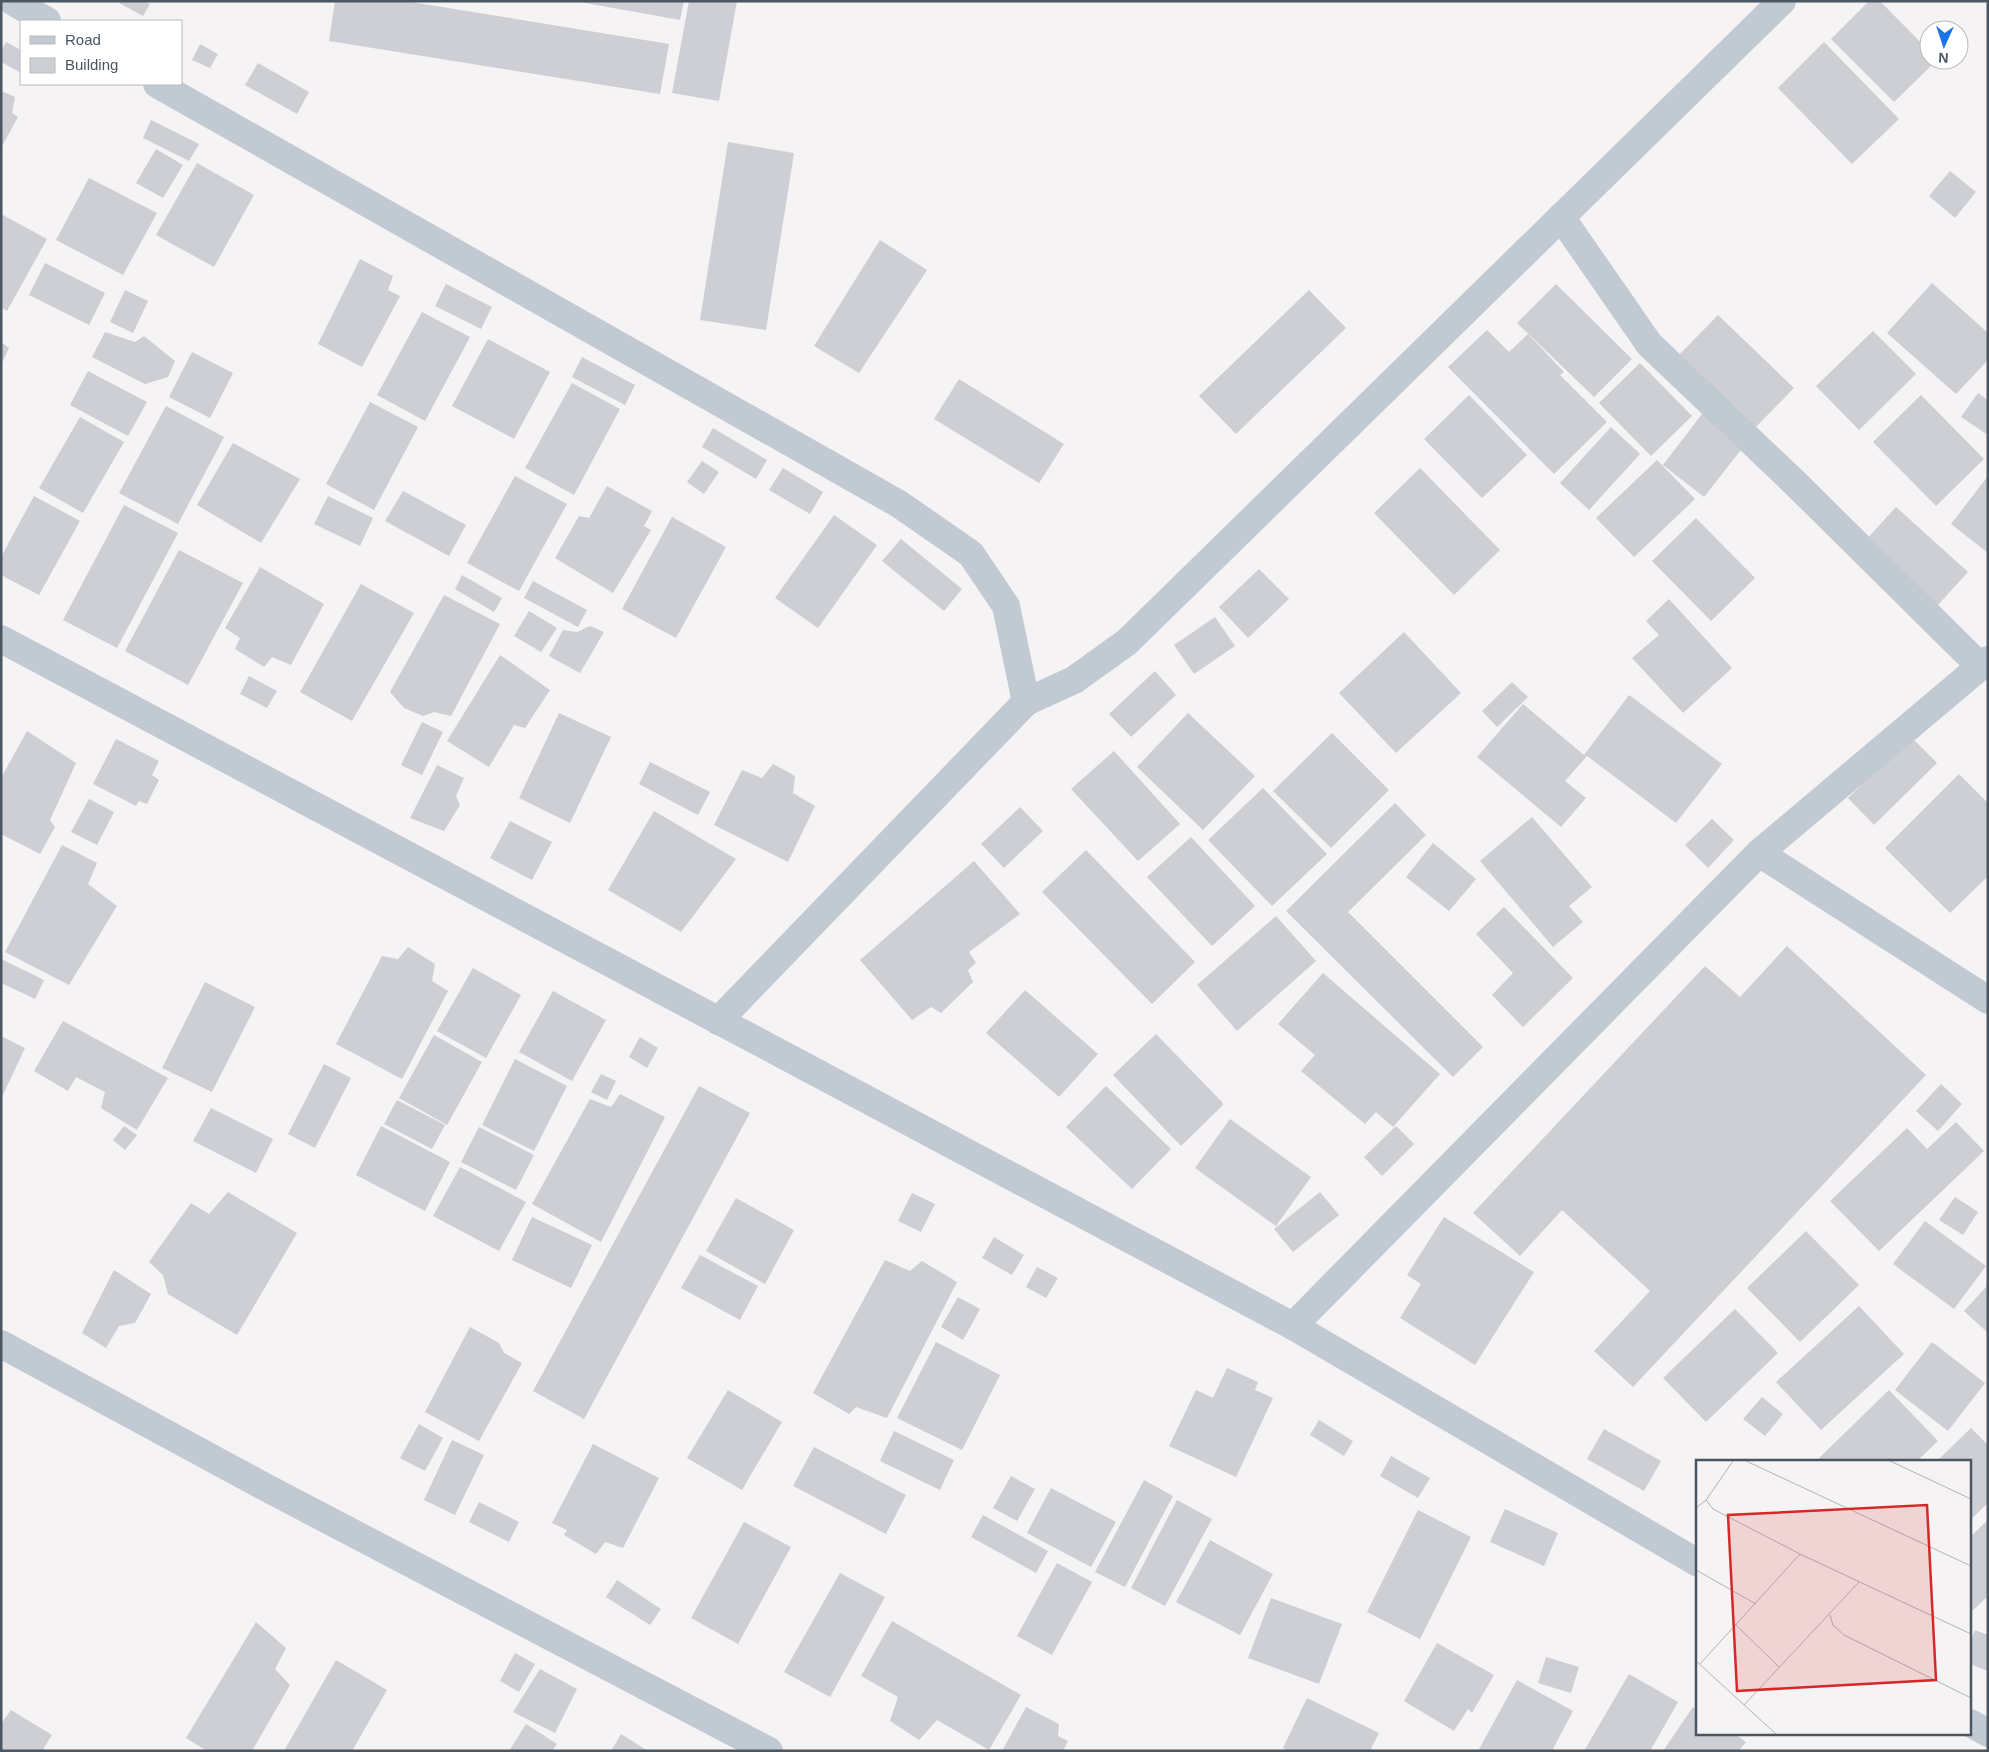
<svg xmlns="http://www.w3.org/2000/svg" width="1989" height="1752" font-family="Helvetica,sans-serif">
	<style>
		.building { fill: #cdcfd5 }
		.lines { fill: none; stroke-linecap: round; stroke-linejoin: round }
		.street { stroke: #c1cad2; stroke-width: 28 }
		.inset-road { fill: none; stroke: #b1b4b9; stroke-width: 1 }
		.view { fill: #d62828; fill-opacity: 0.15; stroke: #d62828; stroke-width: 2.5 }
		.inset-edge { fill: none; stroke: #4a5661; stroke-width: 2.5 }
	</style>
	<rect width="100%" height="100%" fill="#f5f3f3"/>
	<g class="building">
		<polygon points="120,1 145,1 150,4 143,16 119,3"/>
		<polygon points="335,1 405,1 669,44 660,94 329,41"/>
		<polygon points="574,1 684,1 680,20"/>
		<polygon points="689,1 737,1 719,101 672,93"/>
		<polygon points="1869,1 1880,1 1929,51 1929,60 1937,60 1894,102 1831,39"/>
		<polygon points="6,42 21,50 21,73 1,62 1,51"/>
		<polygon points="1824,42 1899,119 1852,164 1778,88"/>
		<polygon points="200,44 218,54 210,68 192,60"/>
		<polygon points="258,63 309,92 297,114 245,85"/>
		<polygon points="1,91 15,97 12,113 18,117 1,148"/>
		<polygon points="151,120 199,144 189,161 143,138"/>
		<polygon points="728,142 794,153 766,330 700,320"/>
		<polygon points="156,149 183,165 163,198 136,183"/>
		<polygon points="197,163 254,195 214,267 156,235"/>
		<polygon points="1950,171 1976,192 1955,218 1929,196"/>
		<polygon points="89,178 157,213 123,275 56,240"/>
		<polygon points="1,214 47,239 7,311 1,307"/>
		<polygon points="880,240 927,270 859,373 814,346"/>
		<polygon points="360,259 393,276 388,290 400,296 362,367 318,344"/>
		<polygon points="45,263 105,293 89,325 29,295"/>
		<polygon points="1932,283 1988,333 1988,360 1956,394 1887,333"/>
		<polygon points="446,284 492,307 481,329 435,306"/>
		<polygon points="1556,284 1632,359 1594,397 1517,323"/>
		<polygon points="125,290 148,301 133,333 110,322"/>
		<polygon points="1309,290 1346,328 1236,434 1199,396"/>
		<polygon points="422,312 470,337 425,421 377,395"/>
		<polygon points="1718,315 1794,388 1754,429 1678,356"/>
		<polygon points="1487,330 1509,352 1528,334 1564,372 1560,375 1607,422 1554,474 1448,367"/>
		<polygon points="1873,331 1916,374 1859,430 1816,386"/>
		<polygon points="105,332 135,342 144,336 175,361 168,377 145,384 92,357"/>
		<polygon points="488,339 550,372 514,439 452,406"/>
		<polygon points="1,342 9,348 1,365"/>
		<polygon points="192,352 233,373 210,418 169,397"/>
		<polygon points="582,357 635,385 625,405 572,377"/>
		<polygon points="1640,363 1692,416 1651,456 1599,403"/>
		<polygon points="88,371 147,402 128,436 70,405"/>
		<polygon points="959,379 1064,444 1039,483 934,419"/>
		<polygon points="572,383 620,409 574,495 525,468"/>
		<polygon points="1978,393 1988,400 1988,435 1961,417"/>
		<polygon points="1469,395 1527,455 1482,498 1424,439"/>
		<polygon points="1921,395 1984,459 1936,506 1873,442"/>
		<polygon points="370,402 418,427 374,510 326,484"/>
		<polygon points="166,406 224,437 178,524 119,493"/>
		<polygon points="1705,410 1747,442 1704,497 1663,465"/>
		<polygon points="80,417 124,442 83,513 39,488"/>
		<polygon points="1611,427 1640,454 1589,510 1560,483"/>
		<polygon points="713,428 767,460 756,479 702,447"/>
		<polygon points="233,443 300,479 261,543 197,505"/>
		<polygon points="1657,460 1695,499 1634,557 1596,518"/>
		<polygon points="702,461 719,472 704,494 687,482"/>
		<polygon points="783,468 823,492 810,514 769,490"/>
		<polygon points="1420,468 1500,550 1454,595 1374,513"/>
		<polygon points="515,476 567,504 519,591 467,563"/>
		<polygon points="1988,476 1988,553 1951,524"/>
		<polygon points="607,486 652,511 644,526 651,530 613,593 555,558 579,516 589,518"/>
		<polygon points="403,491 466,525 449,556 385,521"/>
		<polygon points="34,496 80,521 39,595 1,575 1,557"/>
		<polygon points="328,496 373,518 360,546 314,524"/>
		<polygon points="124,505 178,533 117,648 63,620"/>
		<polygon points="1896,507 1968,572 1936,607 1864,542"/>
		<polygon points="834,515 877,545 818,628 775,598"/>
		<polygon points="672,517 726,547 676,638 622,609"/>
		<polygon points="1696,518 1755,578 1711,621 1652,561"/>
		<polygon points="901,539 962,589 944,611 882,561"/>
		<polygon points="179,550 243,583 188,685 125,651"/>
		<polygon points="260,567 324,604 291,665 272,657 264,667 235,649 240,638 225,628"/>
		<polygon points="1259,569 1289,599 1248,638 1219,607"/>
		<polygon points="462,575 502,598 494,612 455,589"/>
		<polygon points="533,581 587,610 578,627 524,598"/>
		<polygon points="361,584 414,613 352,721 300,692"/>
		<polygon points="444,595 500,624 451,716 434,712 423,716 404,708 390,692"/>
		<polygon points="1669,599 1732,668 1683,713 1632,658 1659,635 1646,621"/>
		<polygon points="529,611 557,628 541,652 514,636"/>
		<polygon points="1215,617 1235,646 1194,674 1174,645"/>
		<polygon points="590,626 604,632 580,673 549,656 563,630 577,632"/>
		<polygon points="1404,632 1461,693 1396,753 1339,693"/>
		<polygon points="500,655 550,690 525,728 514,725 489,767 447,741"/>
		<polygon points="1155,671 1176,695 1131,737 1109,714"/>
		<polygon points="249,676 277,691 267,708 240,694"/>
		<polygon points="1512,682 1528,697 1497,727 1482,711"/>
		<polygon points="1629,695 1722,764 1676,823 1587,756 1565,781 1586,798 1561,827 1477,757 1523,704 1584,755"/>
		<polygon points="559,713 611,737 570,823 519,798"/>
		<polygon points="1188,713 1255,776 1203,830 1137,767"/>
		<polygon points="422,722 443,732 422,775 401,765"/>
		<polygon points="27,731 76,763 50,820 55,827 40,854 1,834 1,778"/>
		<polygon points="1332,733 1389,790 1331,848 1273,791"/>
		<polygon points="1911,737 1937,763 1874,825 1848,798"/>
		<polygon points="116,739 159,761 152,775 159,780 147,804 139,801 136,806 93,784"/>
		<polygon points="1114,751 1180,824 1138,861 1071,789"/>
		<polygon points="650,762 710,792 698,815 639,784"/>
		<polygon points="773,764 795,776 793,793 815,806 788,862 714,825 742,770 762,778"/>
		<polygon points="437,765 464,778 456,796 460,805 444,831 410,818"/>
		<polygon points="1959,774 1988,803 1988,876 1950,913 1885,848"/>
		<polygon points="1263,788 1327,854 1272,906 1208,840"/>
		<polygon points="89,799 114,812 97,845 71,832"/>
		<polygon points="1395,803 1426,835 1348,912 1483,1047 1453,1077 1286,911"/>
		<polygon points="1020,807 1043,831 1004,868 981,844"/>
		<polygon points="654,811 736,859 681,932 608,890"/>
		<polygon points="1532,817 1592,887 1569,906 1583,922 1553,947 1480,861"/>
		<polygon points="1712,819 1734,840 1708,868 1685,845"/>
		<polygon points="510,821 552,842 532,880 490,858"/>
		<polygon points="1191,837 1255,906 1212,946 1147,877"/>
		<polygon points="1433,843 1476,879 1449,911 1406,877"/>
		<polygon points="62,845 97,863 88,884 117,906 69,985 5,952"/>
		<polygon points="1086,850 1195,962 1152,1004 1042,892"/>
		<polygon points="974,861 1020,914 969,952 976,963 968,970 973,982 941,1013 931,1007 912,1020 860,960"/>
		<polygon points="1504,907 1573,978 1523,1027 1492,995 1513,973 1476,934"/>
		<polygon points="1276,916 1316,961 1237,1031 1197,985"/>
		<polygon points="1787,946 1926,1075 1633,1387 1594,1351 1650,1291 1562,1210 1520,1256 1473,1213 1705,966 1740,997"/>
		<polygon points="408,947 435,964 432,981 448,991 402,1079 336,1044 382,956 398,959"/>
		<polygon points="1,959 44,980 35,999 1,983"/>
		<polygon points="473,968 521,995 486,1058 437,1031"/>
		<polygon points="1323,973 1440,1074 1393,1127 1376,1112 1365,1124 1301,1071 1315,1055 1278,1024"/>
		<polygon points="205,982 255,1007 212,1092 162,1068"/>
		<polygon points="1025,990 1098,1054 1059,1097 986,1033"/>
		<polygon points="553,991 606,1020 572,1081 519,1052"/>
		<polygon points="63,1021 168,1078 137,1130 101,1108 105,1092 76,1077 68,1091 34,1071"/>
		<polygon points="1156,1034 1222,1102 1223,1105 1181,1146 1113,1075"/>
		<polygon points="434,1035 482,1062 447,1125 399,1098"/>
		<polygon points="1,1036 25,1048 1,1099"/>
		<polygon points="640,1037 658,1048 647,1068 629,1057"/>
		<polygon points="515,1059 567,1086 534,1151 482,1125"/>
		<polygon points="324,1064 351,1078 315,1148 288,1134"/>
		<polygon points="601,1074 616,1081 607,1100 591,1092"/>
		<polygon points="1941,1084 1962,1104 1938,1131 1916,1111"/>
		<polygon points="699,1086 750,1113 584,1419 533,1391"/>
		<polygon points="1106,1086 1171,1149 1132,1189 1066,1127"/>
		<polygon points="620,1094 665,1117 601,1242 532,1204 590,1099 611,1107"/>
		<polygon points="397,1100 445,1125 432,1149 384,1124"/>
		<polygon points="211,1108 273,1139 256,1173 193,1141"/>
		<polygon points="1230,1119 1311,1177 1276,1226 1195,1168"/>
		<polygon points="1956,1122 1984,1151 1879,1251 1830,1201 1907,1128 1927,1149"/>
		<polygon points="124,1126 137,1135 125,1150 113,1140"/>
		<polygon points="381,1126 450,1162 425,1211 356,1175"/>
		<polygon points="1396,1126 1414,1144 1382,1176 1364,1157"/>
		<polygon points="479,1127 534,1155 516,1190 461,1162"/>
		<polygon points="460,1167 526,1202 499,1251 433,1216"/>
		<polygon points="228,1192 297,1233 237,1335 168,1294 163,1275 149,1262 191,1203 209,1214"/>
		<polygon points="1320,1192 1339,1215 1293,1252 1274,1229"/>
		<polygon points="912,1193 935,1204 921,1232 898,1221"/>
		<polygon points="1955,1197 1978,1212 1963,1235 1939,1220"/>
		<polygon points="736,1198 794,1230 765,1284 706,1251"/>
		<polygon points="532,1217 592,1245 571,1288 512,1260"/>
		<polygon points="1444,1217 1534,1272 1475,1365 1400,1318 1421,1284 1407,1275"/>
		<polygon points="1925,1221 1986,1266 1954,1309 1893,1264"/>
		<polygon points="1806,1231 1859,1285 1800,1342 1747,1288"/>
		<polygon points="994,1237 1024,1255 1012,1275 982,1258"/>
		<polygon points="700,1255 758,1286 740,1320 681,1288"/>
		<polygon points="885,1260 910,1271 922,1261 957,1282 887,1418 856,1407 849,1414 813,1393"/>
		<polygon points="1037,1267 1058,1278 1046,1298 1026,1287"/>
		<polygon points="114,1270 151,1294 135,1323 119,1326 106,1348 82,1333"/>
		<polygon points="1988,1285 1988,1333 1964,1311"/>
		<polygon points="958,1297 980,1309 963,1340 941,1327"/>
		<polygon points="1859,1306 1904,1354 1821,1430 1776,1382"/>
		<polygon points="1735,1309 1778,1353 1706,1422 1663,1378"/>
		<polygon points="470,1327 499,1343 504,1353 522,1363 479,1441 425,1412"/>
		<polygon points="936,1342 1000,1375 962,1450 897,1418"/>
		<polygon points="1932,1342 1985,1383 1948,1431 1895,1390"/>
		<polygon points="1227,1368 1258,1382 1255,1390 1273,1398 1236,1477 1169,1446 1196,1390 1213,1398"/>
		<polygon points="728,1390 782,1422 742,1490 687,1458"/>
		<polygon points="1889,1390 1938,1441 1917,1461 1816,1461"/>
		<polygon points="1762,1397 1783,1414 1765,1436 1743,1419"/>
		<polygon points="1319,1420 1353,1441 1344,1456 1310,1435"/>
		<polygon points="419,1424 443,1438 425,1471 400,1458"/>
		<polygon points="1971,1428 1988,1445 1988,1503 1970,1520 1970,1461 1937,1461"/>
		<polygon points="1604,1429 1661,1461 1644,1491 1587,1459"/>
		<polygon points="894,1431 954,1460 940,1490 880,1461"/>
		<polygon points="452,1440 484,1455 455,1515 424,1500"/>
		<polygon points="593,1444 659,1478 623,1548 605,1542 596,1554 564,1535 567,1530 552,1523"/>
		<polygon points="814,1447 906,1495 886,1534 793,1486"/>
		<polygon points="1391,1456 1430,1478 1418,1498 1380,1476"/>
		<polygon points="1011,1476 1035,1489 1017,1521 993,1508"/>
		<polygon points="1144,1480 1173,1496 1125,1587 1095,1572"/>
		<polygon points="1051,1488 1116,1522 1091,1567 1027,1533"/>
		<polygon points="1177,1500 1212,1519 1165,1606 1131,1588"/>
		<polygon points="479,1502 519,1522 509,1542 469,1522"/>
		<polygon points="1505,1509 1558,1533 1544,1566 1490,1542"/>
		<polygon points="1418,1510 1471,1537 1420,1639 1367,1612"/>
		<polygon points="983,1515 1048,1551 1036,1573 971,1537"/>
		<polygon points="1988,1520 1988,1596 1970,1613 1970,1537"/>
		<polygon points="744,1522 791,1547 738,1644 691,1618"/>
		<polygon points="1210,1540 1273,1574 1240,1635 1176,1602"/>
		<polygon points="1057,1563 1092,1582 1052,1655 1017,1636"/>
		<polygon points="840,1573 885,1597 830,1697 784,1672"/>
		<polygon points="617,1580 661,1609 650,1625 606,1597"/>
		<polygon points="1271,1598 1342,1624 1319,1684 1248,1658"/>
		<polygon points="892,1621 1021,1695 989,1750 937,1720 919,1740 890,1721 898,1697 861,1676"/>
		<polygon points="256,1622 286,1648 275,1669 290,1685 252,1751 207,1751 186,1738"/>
		<polygon points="1975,1630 1988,1635 1988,1671 1970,1664 1970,1643"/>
		<polygon points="1437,1643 1494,1675 1472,1713 1468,1709 1454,1731 1404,1701"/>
		<polygon points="515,1653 535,1664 519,1692 500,1681"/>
		<polygon points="1546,1657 1579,1667 1571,1693 1538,1683"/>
		<polygon points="336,1660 387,1690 352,1751 284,1751"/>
		<polygon points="540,1669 577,1689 555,1733 513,1712"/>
		<polygon points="1629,1674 1678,1702 1650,1751 1584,1751"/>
		<polygon points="1517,1680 1573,1711 1552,1751 1478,1751"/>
		<polygon points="1307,1698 1379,1733 1370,1751 1288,1751 1283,1748"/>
		<polygon points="1026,1707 1059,1724 1058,1736 1068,1741 1063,1751 1002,1751"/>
		<polygon points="1693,1707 1698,1710 1698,1733 1733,1733 1746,1742 1739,1751 1663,1751"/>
		<polygon points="11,1710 52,1735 42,1751 1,1751 1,1724"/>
		<polygon points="526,1724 557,1744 552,1751 509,1751"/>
		<polygon points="621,1734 648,1751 611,1751"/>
	</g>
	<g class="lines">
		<g class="street">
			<polyline points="12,1 47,21"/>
			<polyline points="157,84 899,504 971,554 1006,606 1026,702"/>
			<polyline points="1561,217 1649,344 1795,483 1981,667"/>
			<polyline points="1,639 1293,1326 1698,1563"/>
			<polyline points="1759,853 1988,1000"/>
			<polyline points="718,1021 1026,702 1074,680 1127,642 1782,1"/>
			<polyline points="1293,1326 1759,853 1988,660"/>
			<polyline points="1,1344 265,1487 769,1751"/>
			<polyline points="1970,1723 1988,1733"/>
		</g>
	</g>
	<g transform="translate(1696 1460)">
		<rect width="275" height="275" fill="#f5f3f3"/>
		<path class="inset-road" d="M50,1l225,105M194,1l81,38M10,40l7,9 87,45 171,80M0,48l10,-8 27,-39M0,110l60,34M134,155l3,10 11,10 127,63M39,164l44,43M0,201l80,73M4,204l100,-110M48,245l115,-123"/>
		<path class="view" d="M231,45l9,175 -199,11 -9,-176z"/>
		<rect width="275" height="275" class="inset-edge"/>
	</g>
	<rect width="1989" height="1752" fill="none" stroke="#4a5661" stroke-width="5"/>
	<rect x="20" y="20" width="162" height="65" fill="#ffffff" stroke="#b7bbc0"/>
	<rect x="30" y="36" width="25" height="8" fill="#c1cad2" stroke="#b7bbc0"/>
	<text x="65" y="45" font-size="15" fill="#4a5661">Road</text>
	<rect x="30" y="58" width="25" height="15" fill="#cdcfd5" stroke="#b7bbc0"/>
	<text x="65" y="70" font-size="15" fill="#4a5661">Building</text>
	<g transform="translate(1944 45) rotate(183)"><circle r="24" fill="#ffffff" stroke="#b7bbc0"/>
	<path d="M0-4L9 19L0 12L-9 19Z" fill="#1a73e8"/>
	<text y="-8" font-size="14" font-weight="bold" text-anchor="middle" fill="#4a5661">N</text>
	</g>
</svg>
